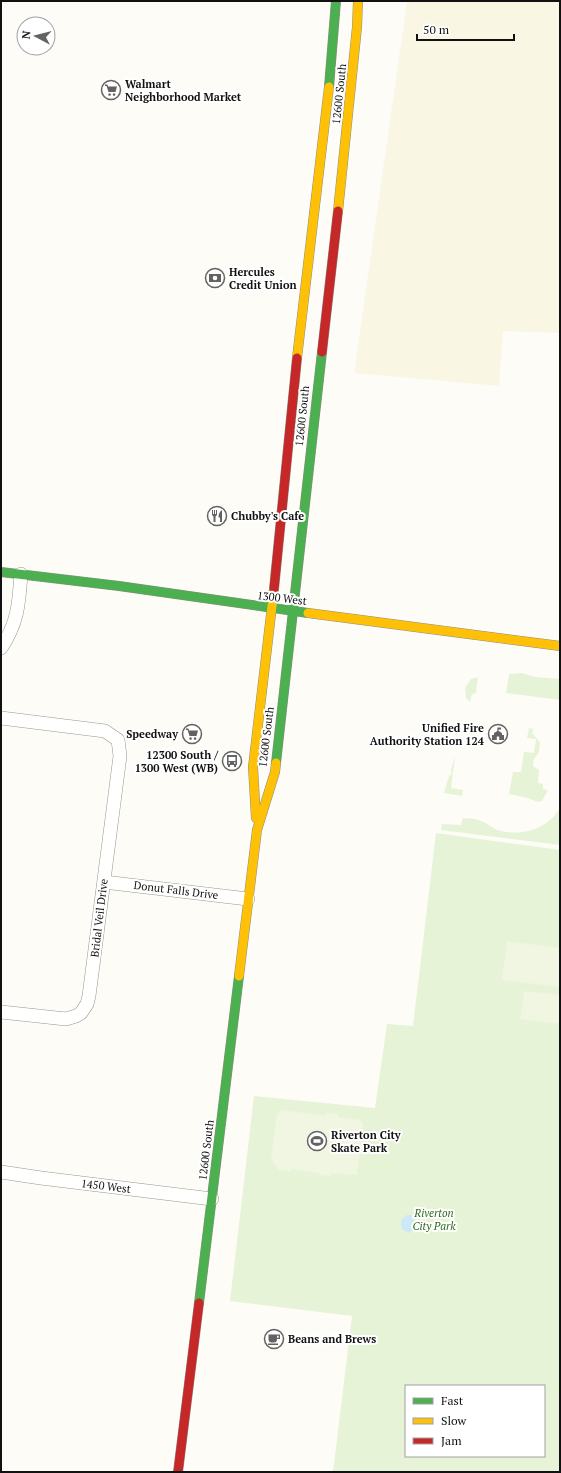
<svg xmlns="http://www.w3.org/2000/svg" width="561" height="1473" font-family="'PT Serif',serif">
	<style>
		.farmland { fill: #f9f7e4 }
		.green { fill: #e7f3d7; fill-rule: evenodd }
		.pitch { fill: #f0f6e1 }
		.water { fill: #cde8f7 }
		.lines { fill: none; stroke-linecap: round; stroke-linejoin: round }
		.street-casing { stroke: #979795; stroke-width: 14 }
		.fast-casing { stroke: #8e8d8b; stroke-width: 10 }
		.slow-casing { stroke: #8e8d8b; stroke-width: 10 }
		.jam-casing { stroke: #8e8d8b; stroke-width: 10 }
		.street { stroke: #fffffe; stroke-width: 13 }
		.fast { stroke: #4caf50; stroke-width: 9 }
		.slow { stroke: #ffc107; stroke-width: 9 }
		.jam { stroke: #c62828; stroke-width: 9 }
		.labels { text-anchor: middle; stroke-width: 4; stroke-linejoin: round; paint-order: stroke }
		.poi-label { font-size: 11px; font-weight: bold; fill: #111; stroke: #fff; text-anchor: start }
		.street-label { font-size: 11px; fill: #111; stroke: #fff }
		.park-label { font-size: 11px; font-style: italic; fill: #2f6b1f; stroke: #fff }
	</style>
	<rect width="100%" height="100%" fill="#fdfcf7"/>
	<polygon class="farmland" points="407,1 560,1 560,333 503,331 499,386 354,373"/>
	<g class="green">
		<polygon points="522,673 536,677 560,679 560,700 506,693 509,674"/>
		<polygon points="478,677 476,693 472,694 470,702 466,698 465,688 471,679"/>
		<polygon points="529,728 534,729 532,733 540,742 539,752 534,759 533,766 539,770 538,783 543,784 543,789 548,790 542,801 537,802 528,798 509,794 513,772 521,772 524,752 534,753 536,739 527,738"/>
		<polygon points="455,756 451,788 463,790 462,796 444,793 449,776 452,774 451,770"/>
		<path d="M560,808v37l-119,-15 1,-6 19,1 2,-7c5,1 13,0 18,3 6,2 10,6 16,9 23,7 50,0 63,-22z"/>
		<path d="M436,833l124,17v622h-227l19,-156 -122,-15 24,-205 121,12 12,-84 26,2zM406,1386h138v70h-138z"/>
	</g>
	<g class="pitch">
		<polygon points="507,941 560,948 560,987 502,980"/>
		<polygon points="524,991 560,995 560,1024 520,1019"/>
		<polygon points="282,1110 326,1116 326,1113 338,1114 338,1117 360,1120 363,1124 357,1175 331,1173 331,1176 319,1175 319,1173 291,1169 291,1172 279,1170 271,1158 277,1114"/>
	</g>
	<path class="water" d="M407,1215h6c3,7 1,13 -3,18l-7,-3 -2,-4v-6z"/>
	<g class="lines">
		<g class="street-casing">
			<g id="street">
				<path d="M1,648c17,-25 18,-45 20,-74"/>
				<polyline points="1,718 105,731 118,740 120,756 89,996 87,1004 81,1013 76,1016 66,1019 1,1012"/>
				<polyline points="104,882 248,899"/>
				<polyline points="1,1172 41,1178 212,1199"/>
			</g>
		</g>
		<g class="fast-casing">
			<g id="fast">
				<polyline points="329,87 336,1"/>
				<polyline points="1,572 119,586 308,613"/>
				<polyline points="276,763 322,352"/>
				<polyline points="199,1303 239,976"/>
			</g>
		</g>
		<g class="slow-casing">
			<g id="slow">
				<polyline points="338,211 357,27 358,1"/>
				<polyline points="297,358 329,87"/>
				<polyline points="308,613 560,646"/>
				<polyline points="256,818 253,767 274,589"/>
				<polyline points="239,976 257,830 275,772 276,763"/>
			</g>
		</g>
		<g class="jam-casing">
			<g id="jam">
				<polyline points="322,352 338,211"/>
				<polyline points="274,589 297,358"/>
				<polyline points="178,1472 199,1303"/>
			</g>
		</g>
		<use href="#street" class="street"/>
		<use href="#fast" class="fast"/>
		<use href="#slow" class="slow"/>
		<use href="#jam" class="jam"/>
	</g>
	<defs>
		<g id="supermarket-ring" transform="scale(1)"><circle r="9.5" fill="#fff" stroke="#646362" stroke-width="1.5"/><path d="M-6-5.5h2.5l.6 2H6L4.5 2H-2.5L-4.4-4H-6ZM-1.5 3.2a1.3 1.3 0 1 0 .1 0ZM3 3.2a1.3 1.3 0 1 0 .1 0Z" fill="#646362"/></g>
		<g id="bank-ring" transform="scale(1)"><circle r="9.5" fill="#fff" stroke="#646362" stroke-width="1.5"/><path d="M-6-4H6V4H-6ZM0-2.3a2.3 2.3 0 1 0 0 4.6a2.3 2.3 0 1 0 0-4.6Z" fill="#646362"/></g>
		<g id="restaurant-ring" transform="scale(1)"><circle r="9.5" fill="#fff" stroke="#646362" stroke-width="1.5"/><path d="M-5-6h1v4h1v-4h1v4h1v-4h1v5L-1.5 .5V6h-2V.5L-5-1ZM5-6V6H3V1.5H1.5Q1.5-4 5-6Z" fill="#646362"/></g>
		<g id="civic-ring" transform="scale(1)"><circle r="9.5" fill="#fff" stroke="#646362" stroke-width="1.5"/><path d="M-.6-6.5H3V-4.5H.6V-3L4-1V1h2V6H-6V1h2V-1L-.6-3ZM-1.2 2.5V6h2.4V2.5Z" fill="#646362"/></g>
		<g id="bus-ring" transform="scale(1)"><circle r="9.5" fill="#fff" stroke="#646362" stroke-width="1.5"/><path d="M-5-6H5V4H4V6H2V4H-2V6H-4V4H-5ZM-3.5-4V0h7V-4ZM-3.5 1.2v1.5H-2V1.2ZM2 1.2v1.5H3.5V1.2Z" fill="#646362"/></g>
		<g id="stadium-ring" transform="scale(1)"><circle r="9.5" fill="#fff" stroke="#646362" stroke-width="1.5"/><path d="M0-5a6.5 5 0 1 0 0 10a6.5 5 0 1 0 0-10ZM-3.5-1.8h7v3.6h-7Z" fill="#646362"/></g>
		<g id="cafe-ring" transform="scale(1)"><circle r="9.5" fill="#fff" stroke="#646362" stroke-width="1.5"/><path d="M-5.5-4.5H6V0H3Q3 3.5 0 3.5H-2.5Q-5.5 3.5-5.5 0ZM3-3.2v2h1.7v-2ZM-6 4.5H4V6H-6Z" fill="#646362"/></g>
	</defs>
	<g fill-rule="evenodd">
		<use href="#supermarket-ring" x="111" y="90"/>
		<use href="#bank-ring" x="215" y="278"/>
		<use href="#restaurant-ring" x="217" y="516"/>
		<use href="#supermarket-ring" x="192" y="734"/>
		<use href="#civic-ring" x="498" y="734"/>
		<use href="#bus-ring" x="232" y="761"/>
		<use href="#stadium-ring" x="317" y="1141"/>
		<use href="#cafe-ring" x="274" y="1339"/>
	</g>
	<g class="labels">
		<g class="poi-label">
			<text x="125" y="88">Walmart<tspan x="125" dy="13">Neighborhood Market</tspan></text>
			<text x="229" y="276">Hercules<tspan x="229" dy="13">Credit Union</tspan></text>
			<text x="231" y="520">Chubby's Cafe</text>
			<text x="484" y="732" text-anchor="end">Unified Fire<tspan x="484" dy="13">Authority Station 124</tspan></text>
			<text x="178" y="738" text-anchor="end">Speedway</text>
			<text x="218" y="759" text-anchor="end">12300 South /<tspan x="218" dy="13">1300 West (WB)</tspan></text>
			<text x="331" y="1139">Riverton City<tspan x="331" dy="13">Skate Park</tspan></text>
			<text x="288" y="1343">Beans and Brews</text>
		</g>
		<g class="street-label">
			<text transform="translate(339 94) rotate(-84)" y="4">12600 South</text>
			<text transform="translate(302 416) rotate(-84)" y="4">12600 South</text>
			<text transform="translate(282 598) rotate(7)" y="4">1300 West</text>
			<text transform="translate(266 737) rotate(-83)" y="4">12600 South</text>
			<text transform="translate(176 890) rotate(7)" y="4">Donut Falls Drive</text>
			<text transform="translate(99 918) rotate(-83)" y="4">Bridal Veil Drive</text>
			<text transform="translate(206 1150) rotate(-83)" y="4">12600 South</text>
			<text transform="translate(106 1186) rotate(7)" y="4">1450 West</text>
		</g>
		<g class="park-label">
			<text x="434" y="1217">Riverton<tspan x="434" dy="13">City Park</tspan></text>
		</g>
	</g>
	<rect width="561" height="1473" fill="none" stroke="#111111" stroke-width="4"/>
	<rect x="405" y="1385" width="140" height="72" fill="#ffffff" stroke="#a0a0a0"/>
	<rect x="413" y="1398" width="20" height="6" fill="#4caf50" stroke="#a0a0a0"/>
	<text x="441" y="1405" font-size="12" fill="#111111">Fast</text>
	<rect x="413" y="1418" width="20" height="6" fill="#ffc107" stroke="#a0a0a0"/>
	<text x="441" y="1425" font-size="12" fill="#111111">Slow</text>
	<rect x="413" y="1438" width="20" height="6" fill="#c62828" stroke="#a0a0a0"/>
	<text x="441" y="1445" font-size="12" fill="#111111">Jam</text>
	<g transform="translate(36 36) rotate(277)"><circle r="19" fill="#ffffff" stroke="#a0a0a0"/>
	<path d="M0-3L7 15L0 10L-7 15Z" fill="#646362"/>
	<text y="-6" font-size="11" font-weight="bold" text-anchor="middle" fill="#111111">N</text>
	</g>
	<path d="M417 34v6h97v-6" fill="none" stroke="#111111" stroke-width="2"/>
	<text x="423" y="34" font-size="12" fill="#111111" stroke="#ffffff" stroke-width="3" paint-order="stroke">50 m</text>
</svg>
